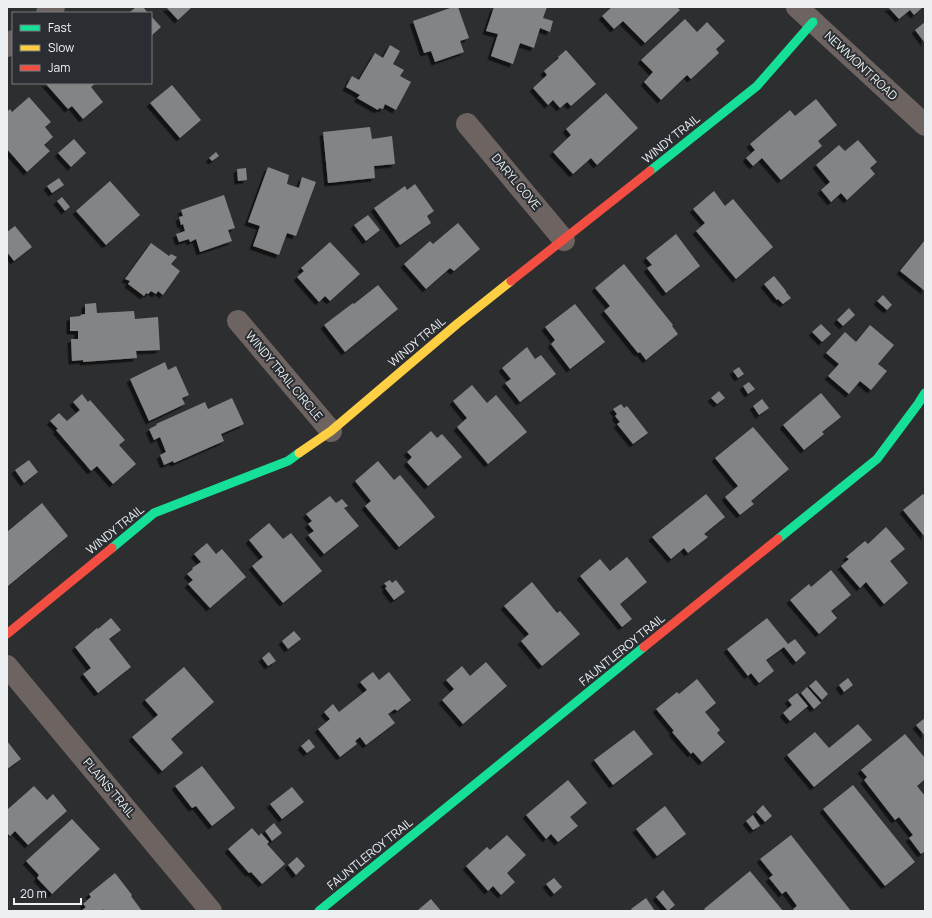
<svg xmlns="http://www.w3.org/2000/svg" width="932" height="918" font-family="Manrope,sans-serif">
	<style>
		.building { fill: #838486; filter: url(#shadow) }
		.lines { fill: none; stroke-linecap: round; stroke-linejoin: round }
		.street { stroke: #6d6361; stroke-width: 22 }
		.fast { stroke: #16e098; stroke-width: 9 }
		.slow { stroke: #ffcf43; stroke-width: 9 }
		.jam { stroke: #f24e42; stroke-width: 9 }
		.labels { text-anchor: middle; stroke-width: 4; stroke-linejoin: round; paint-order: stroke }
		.street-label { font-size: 12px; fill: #edf0f2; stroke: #2a2e32 }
	</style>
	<defs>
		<filter id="shadow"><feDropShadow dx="-3.5" dy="3.5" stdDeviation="0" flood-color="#0009"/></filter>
	</defs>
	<rect width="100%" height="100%" fill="#2c2e30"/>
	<g class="building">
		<polygon points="136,7 143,7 148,13 129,13"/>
		<polygon points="166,7 192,7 178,20"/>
		<polygon points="453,7 458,7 469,38 460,41 464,52 435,62 431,51 424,53 413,21"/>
		<polygon points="494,7 547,7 543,18 553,21 550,32 540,28 534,48 520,43 513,64 491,56 498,34 486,31"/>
		<polygon points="612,7 677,7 680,10 645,43 623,21 614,29 602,16"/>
		<polygon points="888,7 923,7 914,15 910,10 899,19"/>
		<polygon points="151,16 161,27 151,36"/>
		<polygon points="685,19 697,32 707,22 725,41 716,49 719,53 691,79 687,75 661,100 644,82 653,72 641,60"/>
		<polygon points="925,22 925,43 915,30"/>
		<polygon points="390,45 400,51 393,64 404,70 400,76 411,82 396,110 385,104 383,109 379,108 378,110 357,98 360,95 346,87 352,76 359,80 375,53 383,58"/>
		<polygon points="566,50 596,84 571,106 567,102 560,108 553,100 548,105 533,88 547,75 544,71 559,58 558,57"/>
		<polygon points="45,83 96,83 91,87 103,102 83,119 72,106 68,109"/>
		<polygon points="172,85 201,120 180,138 150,103"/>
		<polygon points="606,93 638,128 597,165 591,158 573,174 553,152 571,135 566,129"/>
		<polygon points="29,97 51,122 45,127 53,137 44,145 50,151 27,172 7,149 7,112 10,109 12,112"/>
		<polygon points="816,99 837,125 818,141 822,146 781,180 762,158 753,166 746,158 755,150 750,144 790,110 795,116"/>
		<polygon points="370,127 372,139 392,136 395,164 374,166 375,178 328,183 323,132"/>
		<polygon points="74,139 86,153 71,167 58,153"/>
		<polygon points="858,140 877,162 870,168 875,174 847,200 841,193 831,202 821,190 830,182 816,165 839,145 845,151"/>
		<polygon points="216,152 219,156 212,161 209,158"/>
		<polygon points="268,167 289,175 287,184 299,188 302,177 316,182 296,236 287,233 279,255 253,246 260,226 248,222"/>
		<polygon points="246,168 247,180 238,181 237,169"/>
		<polygon points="59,178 64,185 52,193 47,186"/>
		<polygon points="110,181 140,215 106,245 76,211"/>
		<polygon points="415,184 434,211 427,216 431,223 400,245 374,208 405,186 407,190"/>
		<polygon points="714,191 725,206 733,199 773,247 736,279 696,231 705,223 693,209"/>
		<polygon points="224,195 235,228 228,230 232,241 200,252 196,239 190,242 189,239 179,242 176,234 185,231 183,224 181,225 179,217 183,216 181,210"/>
		<polygon points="62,197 70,207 65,211 57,201"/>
		<polygon points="368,215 380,230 366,241 354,225"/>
		<polygon points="458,223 480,249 454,271 450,268 426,289 404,264 430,241 433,244"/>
		<polygon points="15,226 32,247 14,261 7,252 7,232"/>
		<polygon points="676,234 700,266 666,293 647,268 652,265 646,258"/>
		<polygon points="925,240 925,291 900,271"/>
		<polygon points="330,242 360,274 330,301 325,296 319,302 297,277 304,271 301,268"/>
		<polygon points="151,243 169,256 171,254 177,257 171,264 180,271 163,295 158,291 156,294 151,291 148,294 146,293 144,296 128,284 130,281 125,279"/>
		<polygon points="624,264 673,325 672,326 678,334 646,360 640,352 638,353 604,311 610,306 595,288"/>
		<polygon points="774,276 786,291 786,292 791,298 783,304 778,299 777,300 764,284"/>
		<polygon points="378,285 398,309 345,352 324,325 353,303 354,304"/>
		<polygon points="883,295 892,305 887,310 877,301"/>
		<polygon points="96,303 97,313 134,311 135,319 158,317 160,350 136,351 137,358 83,362 83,360 72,361 71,339 78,339 78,331 70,331 70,317 81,316 80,315 85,314 85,304"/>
		<polygon points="575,304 605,342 570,369 551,344 555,340 545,327"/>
		<polygon points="849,308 855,315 843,326 837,320"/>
		<polygon points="821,324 831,334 822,342 812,332"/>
		<polygon points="870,325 894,345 878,364 887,371 871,390 860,381 849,394 828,376 839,364 826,353 845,332 856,342"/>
		<polygon points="527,347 535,359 541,355 556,374 520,402 505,383 511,379 502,368"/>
		<polygon points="165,362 168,370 176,366 189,395 182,398 185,404 149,421 130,379"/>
		<polygon points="739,367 744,374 738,378 733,371"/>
		<polygon points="749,382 755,389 748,394 743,386"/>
		<polygon points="472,385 487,403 496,395 527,432 488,464 457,427 467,418 453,401"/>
		<polygon points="719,391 725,398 717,404 711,398"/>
		<polygon points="821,393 841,417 822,432 824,434 804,450 783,425"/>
		<polygon points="82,394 88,402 90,400 125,440 119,445 136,464 113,484 97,466 91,471 56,430 58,429 50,421 59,413 67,421 80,410 73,402"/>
		<polygon points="232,398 244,424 221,434 224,441 174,463 173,461 164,465 160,455 166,452 160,437 154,440 149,429 157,425 156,424 205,402 208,409"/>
		<polygon points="762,399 769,408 759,415 753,406"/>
		<polygon points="621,404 624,408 627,406 648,433 633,444 617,424 620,422 615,416 617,414 613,409"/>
		<polygon points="753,427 789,469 751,501 754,504 740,515 725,497 738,486 715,458"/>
		<polygon points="431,431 437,438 442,434 462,457 428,486 407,462 412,457 407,452"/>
		<polygon points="29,460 38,472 24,483 15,470"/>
		<polygon points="378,461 394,480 400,475 435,517 399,547 365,506 371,501 355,481"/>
		<polygon points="706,494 725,517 704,534 708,537 688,553 684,548 671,559 652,537"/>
		<polygon points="923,494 925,496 925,537 903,510"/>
		<polygon points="330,496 336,503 342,499 348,506 344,508 359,526 324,554 308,535 314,531 308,524 312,521 306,514"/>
		<polygon points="42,503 68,536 8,586 7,584 7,532"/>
		<polygon points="269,523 283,539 291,533 322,571 283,603 252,566 263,557 249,540"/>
		<polygon points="886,527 905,549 890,561 908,583 884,604 866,582 860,588 841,566 849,559 846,557 865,541 868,544"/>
		<polygon points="207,543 216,554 222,549 246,577 210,608 188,584 193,580 187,574 193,569 192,568 201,562 194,554"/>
		<polygon points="627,557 647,582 620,604 632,619 622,627 580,576 600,559 610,571"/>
		<polygon points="831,570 851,595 831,611 837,618 819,634 790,600 809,584 811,587"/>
		<polygon points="390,580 392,583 396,580 405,592 394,600 385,588 387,587 384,583"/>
		<polygon points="532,582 557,613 560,611 580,634 542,666 521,641 529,634 504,606"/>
		<polygon points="111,618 121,630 109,639 131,667 98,693 83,674 91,668 75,647 97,628 98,629"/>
		<polygon points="767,618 788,644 795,639 806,653 796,662 784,647 766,660 774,671 759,683 751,673 748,676 727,649"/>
		<polygon points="294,631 301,639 288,649 282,641"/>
		<polygon points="269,652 276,661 268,666 262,658"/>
		<polygon points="486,662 507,686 463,724 442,700 454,689 446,680 462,666 470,676"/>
		<polygon points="184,667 214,702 171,739 183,753 162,771 132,737 158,715 145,700"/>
		<polygon points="373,672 379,680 389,672 411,700 397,711 395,709 388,714 395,723 366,745 360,737 355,741 357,744 340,757 318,729 330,719 324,712 333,704 339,712 367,690 360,682"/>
		<polygon points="848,678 853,685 844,692 839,685"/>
		<polygon points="697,679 716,703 705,712 720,730 717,733 725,742 702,762 693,752 691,754 672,732 674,731 656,709 677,692 679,694"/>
		<polygon points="816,680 828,694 822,700 809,686"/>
		<polygon points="807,687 821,703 814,709 801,693"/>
		<polygon points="797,693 808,706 790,721 783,713 792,705 788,700"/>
		<polygon points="925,718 925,736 916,725"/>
		<polygon points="858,724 872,740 814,787 787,755 815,732 829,748"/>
		<polygon points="634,730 653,754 613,785 594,760"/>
		<polygon points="905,734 925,758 925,779 917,786 925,796 925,851 921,854 909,838 913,835 899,817 895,820 864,780 867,777 861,770"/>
		<polygon points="309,739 315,747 307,753 301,746"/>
		<polygon points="7,741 21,759 7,769"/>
		<polygon points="202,766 235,808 212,826 196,806 192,808 175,786"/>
		<polygon points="568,780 587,803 570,817 578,826 558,842 551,834 546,839 526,815"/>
		<polygon points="853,785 915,862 885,886 823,809"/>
		<polygon points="34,786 47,800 53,794 67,811 28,845 15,831 10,836 7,833 7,810"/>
		<polygon points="292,787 304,802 282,819 270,804"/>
		<polygon points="763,805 772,816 765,822 756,812"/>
		<polygon points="665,806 686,834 657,856 636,829"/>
		<polygon points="753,815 760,826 753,830 746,821"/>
		<polygon points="72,819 100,849 52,894 37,878 39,875 26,861"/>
		<polygon points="274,823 282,833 272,841 265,831"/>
		<polygon points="252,828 259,836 261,833 269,842 267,844 285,864 262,884 251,872 249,873 228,849"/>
		<polygon points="507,835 526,855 507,873 515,882 501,895 493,886 488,891 466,866 487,847 490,850"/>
		<polygon points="791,835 851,911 795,911 793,909 797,906 786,891 782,894 769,878 773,875 760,859"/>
		<polygon points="297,857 305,866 296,875 288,865"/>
		<polygon points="750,871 783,911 706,911 704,909"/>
		<polygon points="115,873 132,895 131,896 142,911 104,911 103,909 101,911 81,911 86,907 83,904 91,897 89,894"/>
		<polygon points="554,878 562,887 554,894 546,884"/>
		<polygon points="663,890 675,905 668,911 656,897"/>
		<polygon points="646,898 655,911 632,911 631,909"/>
		<polygon points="431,899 441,911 417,911"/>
	</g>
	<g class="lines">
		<g class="street">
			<polyline points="797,7 925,125"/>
			<polyline points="47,13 54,7"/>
			<polyline points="7,46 13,41"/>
			<polyline points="467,124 564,240"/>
			<polyline points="238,321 331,431"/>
			<polyline points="7,666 211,911"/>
		</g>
		<g class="fast">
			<polyline points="650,171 757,86 813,22"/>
			<polyline points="778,539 877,459 918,404 925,393"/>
			<polyline points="112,548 154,513 288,461 299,453"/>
			<polyline points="319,911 644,647"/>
		</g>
		<polyline class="slow" points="299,453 331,431 457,324 511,281"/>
		<g class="jam">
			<polyline points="511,281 650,171"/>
			<polyline points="7,634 112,548"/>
			<polyline points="644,647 778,539"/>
		</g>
	</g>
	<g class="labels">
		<g class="street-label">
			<text transform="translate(861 66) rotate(43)" y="4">NEWMONT ROAD</text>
			<text transform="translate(671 139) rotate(-39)" y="4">WINDY TRAIL</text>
			<text transform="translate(516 182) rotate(50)" y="4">DARYL COVE</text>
			<text transform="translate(417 342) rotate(-40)" y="4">WINDY TRAIL</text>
			<text transform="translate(284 376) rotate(50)" y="4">WINDY TRAIL CIRCLE</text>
			<text transform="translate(115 530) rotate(-39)" y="4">WINDY TRAIL</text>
			<text transform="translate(622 650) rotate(-39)" y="4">FAUNTLEROY TRAIL</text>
			<text transform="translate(109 788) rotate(50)" y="4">PLAINS TRAIL</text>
			<text transform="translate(370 854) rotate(-39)" y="4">FAUNTLEROY TRAIL</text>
		</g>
	</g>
	<rect width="932" height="918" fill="none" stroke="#edf0f2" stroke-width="16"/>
	<rect x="12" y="12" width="140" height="72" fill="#2a2e32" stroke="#787c7f"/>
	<rect x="20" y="25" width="20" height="6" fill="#16e098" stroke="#787c7f"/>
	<text x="48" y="32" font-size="12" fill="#edf0f2">Fast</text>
	<rect x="20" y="45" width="20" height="6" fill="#ffcf43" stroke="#787c7f"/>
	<text x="48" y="52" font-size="12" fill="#edf0f2">Slow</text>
	<rect x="20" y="65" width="20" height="6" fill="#f24e42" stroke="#787c7f"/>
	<text x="48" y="72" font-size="12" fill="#edf0f2">Jam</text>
	<path d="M14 898v6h67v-6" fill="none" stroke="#edf0f2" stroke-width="2"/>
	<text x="20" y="898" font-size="12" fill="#edf0f2" stroke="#2a2e32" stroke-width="3" paint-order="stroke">20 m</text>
</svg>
